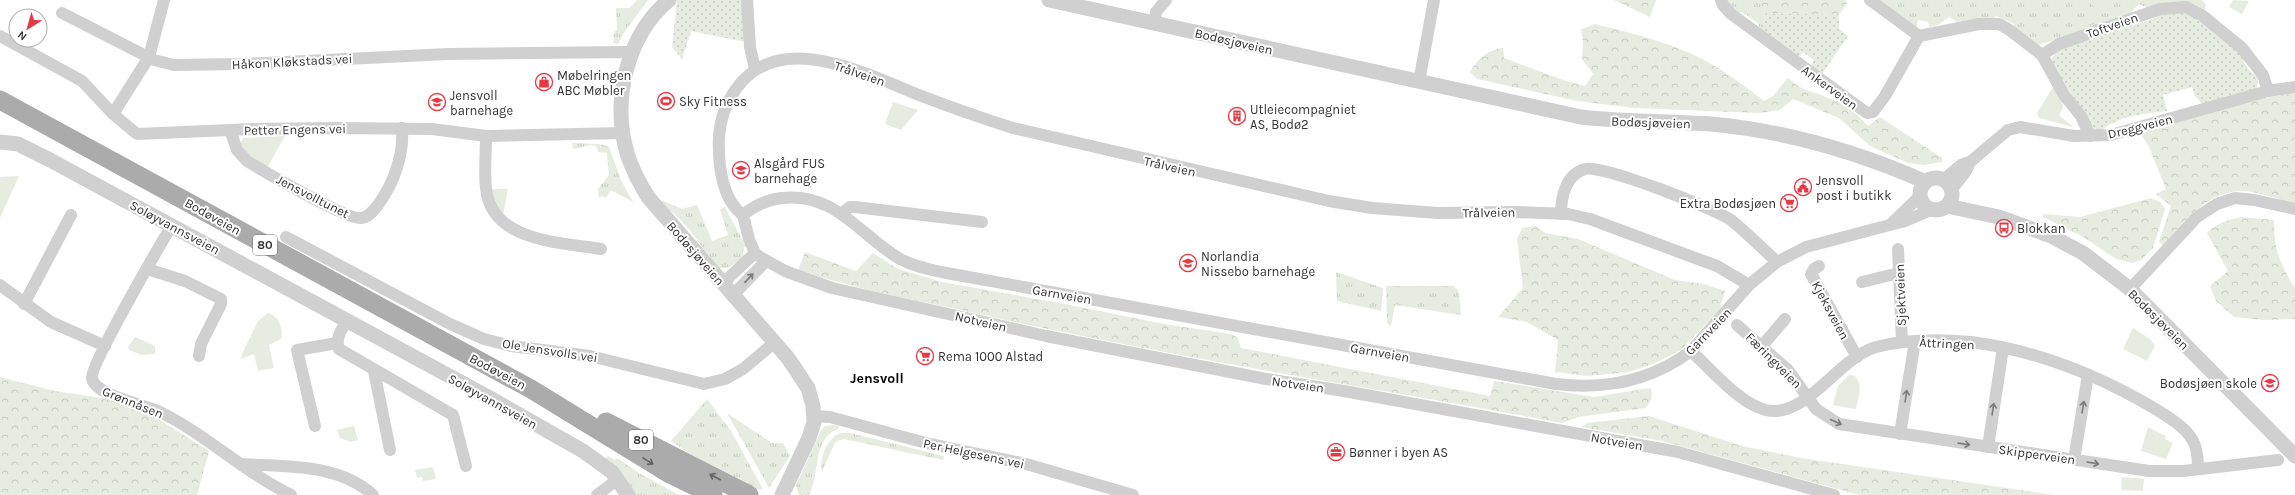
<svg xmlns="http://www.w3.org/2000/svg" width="2295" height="495" font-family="Karla,sans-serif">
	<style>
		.grass { fill: url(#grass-tufts) }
		.forest { fill: url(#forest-crowns) }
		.park { fill: #e6ecdf }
		.garden { fill: url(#garden-dots) }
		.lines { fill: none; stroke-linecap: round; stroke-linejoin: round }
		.minor { stroke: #d0d0d0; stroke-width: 12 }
		.tertiary { stroke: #d0d0d0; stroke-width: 15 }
		.primary { stroke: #ababab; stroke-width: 19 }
		.oneway { stroke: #7a7a7a }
		.oneway2 { stroke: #636363 }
		.labels { text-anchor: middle; stroke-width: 4; stroke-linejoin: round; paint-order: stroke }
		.shield { fill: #fff; stroke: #707070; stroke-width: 1 }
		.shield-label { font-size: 12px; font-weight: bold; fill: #333 }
		.street-label { font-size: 13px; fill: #333; stroke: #fff }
		.poi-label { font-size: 13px; fill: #333; stroke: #fff; text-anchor: start }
		.neighbourhood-label { font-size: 14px; font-weight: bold; fill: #000; stroke: #fff }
	</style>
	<defs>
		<pattern id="grass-tufts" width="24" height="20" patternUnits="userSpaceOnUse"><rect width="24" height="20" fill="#e6ecdf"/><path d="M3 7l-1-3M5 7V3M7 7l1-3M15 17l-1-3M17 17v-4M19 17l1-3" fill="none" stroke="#c6cbc0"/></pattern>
		<pattern id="forest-crowns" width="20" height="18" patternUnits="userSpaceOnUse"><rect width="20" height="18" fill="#e6ecdf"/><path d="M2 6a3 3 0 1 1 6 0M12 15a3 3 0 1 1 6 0" fill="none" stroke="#c6cbc0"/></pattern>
		<pattern id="garden-dots" width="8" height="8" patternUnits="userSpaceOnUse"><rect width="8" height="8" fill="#e6ecdf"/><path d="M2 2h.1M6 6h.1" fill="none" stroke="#c6cbc0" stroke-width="1.8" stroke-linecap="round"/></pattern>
	</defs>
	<rect width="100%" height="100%" fill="#fff"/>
	<g class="grass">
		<polygon points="637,0 648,0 625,31 618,44 613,43 614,32 617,30 616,8 630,8"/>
		<polygon points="1725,0 1758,0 1766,13 1760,29 1758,23 1742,12 1735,13"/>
		<polygon points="1876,0 2202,0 2206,4 2204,12 2150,9 2139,4 2132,11 2131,17 2038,45 2015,30 2014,24 1996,16 1991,21 1984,18 1957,22 1949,17 1940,24 1930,27 1928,22 1918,20 1916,29"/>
		<polygon points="572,143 600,144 609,147 621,180 633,202 611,190 606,198 602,196 599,198 598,189 609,175 607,153 598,152 597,147 592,145 573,149"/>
		<path d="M663,201l19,8 15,-4 15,36 16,-6 -8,-26 5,-2 20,38 -3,13 -14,10h-10c-17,-21 -33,-51 -57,-63z"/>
		<polygon points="1336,272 1383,288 1381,311 1337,301"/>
		<polygon points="1386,286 1454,286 1459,292 1461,315 1395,305 1391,326 1387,323"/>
		<path d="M707,399l24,32 32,58c-15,5 -78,-39 -92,-48z"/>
		<polygon points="727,413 772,443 783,443 790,456 769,488"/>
		<path d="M834,425l5,1 -1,3c-27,11 -17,44 -29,66h-10l-3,-10 25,-54 4,-5z"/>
		<path d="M841,433h9l94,23 -1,4 -99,-21 -9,3 -13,30c-3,-14 5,-34 19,-39z"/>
		<polygon points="608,456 615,460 617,458 639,473 679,495 634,495 605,460"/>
	</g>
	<g class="forest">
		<polygon points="1614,0 1656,0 1650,17"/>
		<polygon points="1758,0 1845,0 1847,4 1839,15 1766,13"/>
		<path d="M1595,24c35,9 72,17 105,34 23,11 44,28 64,43l9,-5 15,-18c5,4 12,10 18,12 27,9 42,14 62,36l12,-9 62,41v4l-18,3 -16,-2 -38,-17 -31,-28 -46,-19 -13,11 -21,3 -124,-5 -58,-7 -100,-22 -7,-7c8,-14 18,-22 33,-24l1,10 62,23 19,5 8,-12 -11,-15 1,-17 -2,-13z"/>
		<path d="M2295,93v111c-18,-4 -35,-13 -53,-13 -36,0 -57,31 -79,54l-4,-3 12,-36 -15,-12 10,-5 -17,-42 -8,-13c49,-18 102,-34 154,-41z"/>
		<polygon points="2151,198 2160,202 2165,209 2153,248 2141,260 2133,263 2116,259 2085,238 2043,217 2043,214 2080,217"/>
		<path d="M2241,217l33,3c0,30 5,40 19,66l2,-1v34l-32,1 -29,-3 -18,-16 -6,-15 18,-15 -21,-38c10,-10 20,-13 34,-16z"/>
		<polygon points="1536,226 1545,233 1578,239 1675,280 1704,284 1725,291 1720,309 1681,350 1653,364 1628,372 1587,376 1555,372 1558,340 1527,322 1498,317 1523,288 1517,239 1522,228"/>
		<path d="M805,252l51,19 17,-18 25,16 44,13 118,21 104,21 67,10 6,3 4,11 249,48 4,-15 100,16 56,-9c4,8 1,14 -5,20l-66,9 -17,6c-190,-36 -382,-64 -570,-106 -65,-15 -131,-26 -194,-47z"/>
		<polygon points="0,377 55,391 102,398 155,417 209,451 197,495 0,495"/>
		<polygon points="1649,416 1742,446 1801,458 2054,495 1860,495 1662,441 1582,427 1587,423"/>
	</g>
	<g class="park">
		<polygon points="2085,0 2113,0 2103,13"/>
		<polygon points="2233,0 2249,1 2242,14 2229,7"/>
		<path d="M2053,87c7,10 15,17 6,28l14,12 -34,-9 -2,-5z"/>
		<polygon points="893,102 918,110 901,130 885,124"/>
		<polygon points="285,136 267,168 249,157 240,144 243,138"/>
		<polygon points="19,176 0,218 0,177"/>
		<polygon points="491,189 508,189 503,216 495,204"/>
		<polygon points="1427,286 1428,300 1393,303 1392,289"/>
		<path d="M268,313c11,3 16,16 13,26l-12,6 5,23 -16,3 -4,-17 -13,5 1,-5 16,-33z"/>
		<polygon points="2133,328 2150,339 2155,346 2147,361 2123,349"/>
		<polygon points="135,337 155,346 155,354 142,355 129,350 128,347"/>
		<path d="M1849,375l6,1c9,11 3,20 1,33l-23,-4 5,-19z"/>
		<polygon points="354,426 358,440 351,442 340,438 337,430"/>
		<polygon points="2148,427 2166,436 2165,439 2173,443 2166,459 2141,451"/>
		<polygon points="433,467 436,479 423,481 422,477 417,478 415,470"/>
		<polygon points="2122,477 2144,479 2143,491 2121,490"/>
	</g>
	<g class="garden">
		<polygon points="677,0 742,0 746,42 691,31 682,59 672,47"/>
		<path d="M2158,12h32l51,38c1,12 7,21 17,27l-1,12 -54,16 -8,-9 -3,-9 -29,8 4,16c-23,3 -49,4 -67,21l-7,-2 -42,-69 6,-10 75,-29 6,2 17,-6z"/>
		<polygon points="1766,13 1839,15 1839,29 1848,36 1822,74 1811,66 1814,60 1803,52 1798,58 1759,30"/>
	</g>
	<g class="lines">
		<g class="minor">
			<polyline points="747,0 750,47 755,69"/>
			<polyline points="1721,0 1723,5 1731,14 1867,113 1873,112 1885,96 1919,36"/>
			<polyline points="1870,0 1919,36 1979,24 1999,24 2008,29 2042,55 2064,95 2081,116 2090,136"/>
			<polyline points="62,13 154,60 174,65 243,64 448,54 626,52 632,54"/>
			<polyline points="1154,23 1156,12 1166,0"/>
			<polyline points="0,36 82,81 113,114 137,134 253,129 334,128 432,129 486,136 623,133"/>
			<polyline points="2042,55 2059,44 2160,9 2186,7 2203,16 2242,48 2263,75 2268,91"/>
			<polyline points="1419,82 1434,0"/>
			<polyline points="113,114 149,57 164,0"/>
			<path d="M230,130l7,20 10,11c16,10 100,59 114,57 7,0 13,-8 17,-13 16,-22 26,-50 24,-77"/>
			<path d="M486,136c0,17 -2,35 0,52 5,54 74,54 115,61"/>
			<polyline points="1943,180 1961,165 1970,162"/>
			<polyline points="1952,189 1966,171 1970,162 2008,130 2020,127 2074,136 2111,135 2268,91 2295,87"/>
			<polyline points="842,213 850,207 855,207 982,222"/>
			<path d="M1561,214c0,-17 5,-40 24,-45 16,-5 131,40 146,51 16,13 31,28 46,42"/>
			<path d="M743,215c-22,-16 -25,-53 -24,-78 1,-17 7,-34 17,-48 43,-61 130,-15 183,6 31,12 62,23 94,33l316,73 43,7 66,5 78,-1 52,2 22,5 127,47 32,19"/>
			<polyline points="1891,224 1920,196"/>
			<path d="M172,225c-12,20 -82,140 -80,153 3,18 52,26 68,34 47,23 84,60 131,83"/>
			<polyline points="286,237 450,324 484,339 511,346 590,356 704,384 725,379 743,369 774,343"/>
			<polyline points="1898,249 1902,342"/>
			<polyline points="1819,266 1814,269 1811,274 1857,357"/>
			<polyline points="147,269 185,281 221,299 221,304 201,344 199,356"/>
			<polyline points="1862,282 1899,273"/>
			<polyline points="722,284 755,253"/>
			<polyline points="0,285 51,322 105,346"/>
			<polyline points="2130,289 2197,217 2217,204 2235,198 2254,200 2295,209"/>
			<polyline points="732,296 766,261"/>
			<polyline points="24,304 71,215"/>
			<path d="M347,321c-6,9 -12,18 -8,28l114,66 13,51"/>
			<polyline points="1737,325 1788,370 1816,409 1839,424 2149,471 2183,471 2278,460"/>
			<polyline points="1762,346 1785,319"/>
			<path d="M1691,351c21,19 55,61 84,60 35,0 66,-54 101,-64 31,-8 63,-8 95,-5 64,8 126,33 181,65 13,8 31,18 40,32 5,8 6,19 6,29"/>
			<polyline points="374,371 390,450"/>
			<polyline points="814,416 830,417 926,443 1026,464 1133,495"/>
			<polyline points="315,426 297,350 337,343"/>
			<polyline points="1900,434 1915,341"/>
			<polyline points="1988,447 2003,348"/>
			<polyline points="2074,460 2088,375"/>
			<path d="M241,464c44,3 97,-1 132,31"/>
			<polyline points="597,495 618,479"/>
			<path d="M1834,495l-156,-43 -334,-61 -78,-12 -220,-43 -214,-48 -47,-17 -25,-14 -5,-4 -6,-14 -6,-24c12,-10 23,-15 38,-17 55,-6 78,37 119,61 13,7 27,10 41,13l615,112c50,6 95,-3 135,-33l58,-66 28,-23 29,-15 99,-26 26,-11"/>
		</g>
		<g class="tertiary">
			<path d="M669,0c-43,36 -58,103 -41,156 5,15 12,28 20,41l140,161 20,30 5,18 1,16 -5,16 -27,57"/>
			<path d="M1049,0l532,117c43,5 86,4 130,7 75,7 145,27 215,58"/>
			<polyline points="0,142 18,144 50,160 490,398 583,451 612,472 628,495"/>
			<circle cx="1936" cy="194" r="16"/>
			<polyline points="1947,206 1999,217 2051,236 2083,253 2130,289 2295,456"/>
		</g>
		<g class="primary">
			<polyline points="0,100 531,389 668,473 713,495"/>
			<polyline points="606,422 749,495"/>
		</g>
	</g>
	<defs><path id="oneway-shaft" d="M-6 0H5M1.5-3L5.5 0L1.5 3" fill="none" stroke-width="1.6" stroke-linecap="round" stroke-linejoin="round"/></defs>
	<g class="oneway">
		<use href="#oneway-shaft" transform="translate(749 278) rotate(-47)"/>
		<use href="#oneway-shaft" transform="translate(1906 396) rotate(-81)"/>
		<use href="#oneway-shaft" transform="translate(2083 407) rotate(-81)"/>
		<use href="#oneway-shaft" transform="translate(1993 409) rotate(-81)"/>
		<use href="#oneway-shaft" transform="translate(1836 422) rotate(24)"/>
		<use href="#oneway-shaft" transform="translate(1964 444) rotate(8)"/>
		<use href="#oneway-shaft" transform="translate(2093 463) rotate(10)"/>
	</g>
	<g class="oneway2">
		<use href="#oneway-shaft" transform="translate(648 461) rotate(31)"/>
		<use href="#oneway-shaft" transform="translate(715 477) rotate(-153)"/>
	</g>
	<defs>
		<g id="shop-ring" transform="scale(0.9)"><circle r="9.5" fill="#fff" stroke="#e63946" stroke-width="1.5"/><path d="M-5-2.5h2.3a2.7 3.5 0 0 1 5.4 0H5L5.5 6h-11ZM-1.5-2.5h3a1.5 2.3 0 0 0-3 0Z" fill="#e63946"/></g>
		<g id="stadium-ring" transform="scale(0.9)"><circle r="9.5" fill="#fff" stroke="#e63946" stroke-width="1.5"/><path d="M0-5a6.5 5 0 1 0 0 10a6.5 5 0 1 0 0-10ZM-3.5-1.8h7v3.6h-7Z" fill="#e63946"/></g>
		<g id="school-ring" transform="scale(0.9)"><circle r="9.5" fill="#fff" stroke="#e63946" stroke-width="1.5"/><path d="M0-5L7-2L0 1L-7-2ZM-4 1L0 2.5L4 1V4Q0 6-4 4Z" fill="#e63946"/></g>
		<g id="building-ring" transform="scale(0.9)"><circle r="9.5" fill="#fff" stroke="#e63946" stroke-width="1.5"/><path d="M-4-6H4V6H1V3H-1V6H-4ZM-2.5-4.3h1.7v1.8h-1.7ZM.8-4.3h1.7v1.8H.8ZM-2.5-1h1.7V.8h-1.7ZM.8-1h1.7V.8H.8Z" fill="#e63946"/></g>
		<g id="civic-ring" transform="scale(0.9)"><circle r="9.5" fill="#fff" stroke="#e63946" stroke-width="1.5"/><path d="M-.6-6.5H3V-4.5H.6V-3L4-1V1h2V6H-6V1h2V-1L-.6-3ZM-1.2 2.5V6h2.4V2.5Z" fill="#e63946"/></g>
		<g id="supermarket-ring" transform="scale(0.9)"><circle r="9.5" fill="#fff" stroke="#e63946" stroke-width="1.5"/><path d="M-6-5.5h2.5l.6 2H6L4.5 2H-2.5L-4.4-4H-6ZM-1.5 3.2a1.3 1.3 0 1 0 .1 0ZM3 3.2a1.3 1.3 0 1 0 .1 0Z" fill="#e63946"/></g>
		<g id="bus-ring" transform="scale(0.9)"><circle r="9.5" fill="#fff" stroke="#e63946" stroke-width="1.5"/><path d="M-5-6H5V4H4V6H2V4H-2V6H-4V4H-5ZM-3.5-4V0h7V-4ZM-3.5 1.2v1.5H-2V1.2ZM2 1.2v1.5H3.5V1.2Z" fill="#e63946"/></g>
		<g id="office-ring" transform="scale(0.9)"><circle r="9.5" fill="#fff" stroke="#e63946" stroke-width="1.5"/><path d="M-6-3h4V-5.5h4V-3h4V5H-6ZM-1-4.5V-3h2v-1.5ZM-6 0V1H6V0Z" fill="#e63946"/></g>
	</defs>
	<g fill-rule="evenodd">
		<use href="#shop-ring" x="544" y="82"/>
		<use href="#stadium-ring" x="666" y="101"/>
		<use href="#school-ring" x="437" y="102"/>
		<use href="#building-ring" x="1237" y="116"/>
		<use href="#school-ring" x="741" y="170"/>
		<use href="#civic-ring" x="1803" y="187"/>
		<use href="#supermarket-ring" x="1789" y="203"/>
		<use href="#bus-ring" x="2004" y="228"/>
		<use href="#school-ring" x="1188" y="263"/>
		<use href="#supermarket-ring" x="925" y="356"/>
		<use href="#school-ring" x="2270" y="383"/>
		<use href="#office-ring" x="1336" y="452"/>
	</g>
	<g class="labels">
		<g class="shield">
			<rect x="253" y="235" width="24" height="20" rx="3"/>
			<rect x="629" y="430" width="24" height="20" rx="3"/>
		</g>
		<g class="shield-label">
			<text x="265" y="249">80</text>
			<text x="641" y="444">80</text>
		</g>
		<g class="street-label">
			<text transform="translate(2112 25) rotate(-19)" y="5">Toftveien</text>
			<text transform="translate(1234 41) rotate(13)" y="5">Bodøsjøveien</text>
			<text transform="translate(292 61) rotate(-3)" y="5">Håkon Kløkstads vei</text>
			<text transform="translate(860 73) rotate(19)" y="5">Trålveien</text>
			<text transform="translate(1830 87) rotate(36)" y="5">Ankerveien</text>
			<text transform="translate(1651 122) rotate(2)" y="5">Bodøsjøveien</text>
			<text transform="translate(2140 126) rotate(-14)" y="5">Dreggveien</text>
			<text transform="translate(295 129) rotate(-1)" y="5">Petter Engens vei</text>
			<text transform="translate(1170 166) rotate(13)" y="5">Trålveien</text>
			<text transform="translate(313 196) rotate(27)" y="5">Jensvolltunet</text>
			<text transform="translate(1489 212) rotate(-1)" y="5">Trålveien</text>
			<text transform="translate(213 216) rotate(29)" y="5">Bodøveien</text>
			<text transform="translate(175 227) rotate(28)" y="5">Soløyvannsveien</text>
			<text transform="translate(696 253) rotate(49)" y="5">Bodøsjøveien</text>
			<text transform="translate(1062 294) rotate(10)" y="5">Garnveien</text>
			<text transform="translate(1900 295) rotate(-92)" y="5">Sjektveien</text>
			<text transform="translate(1831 310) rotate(62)" y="5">Kjeksveien</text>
			<text transform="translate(2159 319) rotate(45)" y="5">Bodøsjøveien</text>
			<text transform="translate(981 321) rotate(13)" y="5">Notveien</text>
			<text transform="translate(1708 331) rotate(-46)" y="5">Garnveien</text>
			<text transform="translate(1947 343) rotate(3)" y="5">Åttringen</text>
			<text transform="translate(550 350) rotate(9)" y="5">Ole Jensvolls vei</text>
			<text transform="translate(1380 352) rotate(10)" y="5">Garnveien</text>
			<text transform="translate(1774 360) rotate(45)" y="5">Færingveien</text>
			<text transform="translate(498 371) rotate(28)" y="5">Bodøveien</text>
			<text transform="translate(1298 384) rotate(8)" y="5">Notveien</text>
			<text transform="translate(493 401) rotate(29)" y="5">Soløyvannsveien</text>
			<text transform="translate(133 402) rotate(22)" y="5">Grønnåsen</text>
			<text transform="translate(1617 441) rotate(10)" y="5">Notveien</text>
			<text transform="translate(974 453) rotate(12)" y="5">Per Helgesens vei</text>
			<text transform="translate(2037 454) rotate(8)" y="5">Skipperveien</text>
		</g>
		<g class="poi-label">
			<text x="557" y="80">Møbelringen<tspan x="557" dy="15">ABC Møbler</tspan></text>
			<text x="450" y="100">Jensvoll<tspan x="450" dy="15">barnehage</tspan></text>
			<text x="679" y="106">Sky Fitness</text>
			<text x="1250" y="114">Utleiecompagniet<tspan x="1250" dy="15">AS, Bodø2</tspan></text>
			<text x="754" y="168">Alsgård FUS<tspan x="754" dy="15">barnehage</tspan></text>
			<text x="1816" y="185">Jensvoll<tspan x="1816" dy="15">post i butikk</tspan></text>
			<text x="1776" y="208" text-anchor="end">Extra Bodøsjøen</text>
			<text x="2017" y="233">Blokkan</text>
			<text x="1201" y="261">Norlandia<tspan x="1201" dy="15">Nissebo barnehage</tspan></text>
			<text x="938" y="361">Rema 1000 Alstad</text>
			<text x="2257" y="388" text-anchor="end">Bodøsjøen skole</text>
			<text x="1349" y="457">Bønner i byen AS</text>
		</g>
		<g class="neighbourhood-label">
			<text x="877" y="383">Jensvoll</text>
		</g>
	</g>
	<g transform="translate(28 28) rotate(217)"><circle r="19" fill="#ffffff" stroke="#adadad"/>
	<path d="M0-3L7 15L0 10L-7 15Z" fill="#e63946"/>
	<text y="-6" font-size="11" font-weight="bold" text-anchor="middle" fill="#333333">N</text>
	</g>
</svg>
